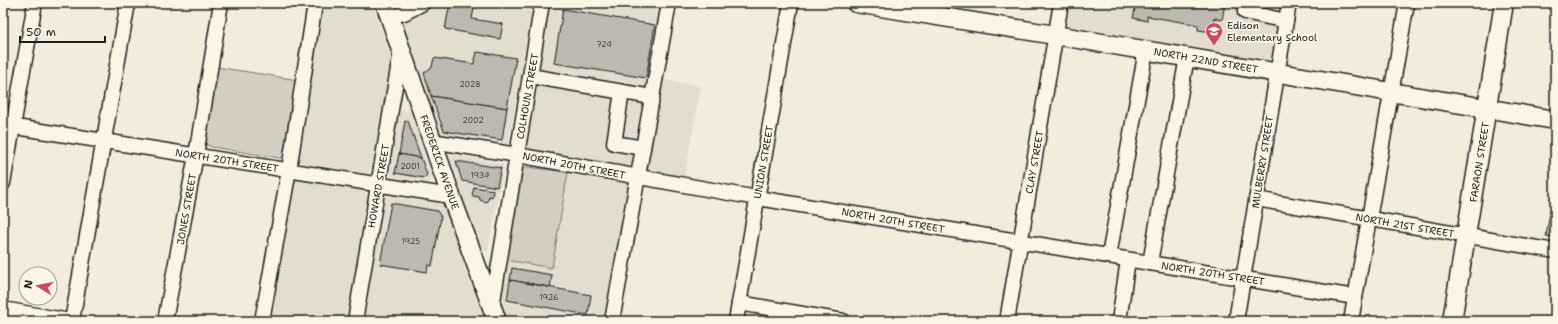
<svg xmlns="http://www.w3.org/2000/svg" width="1558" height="324" font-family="'Shantell Sans',sans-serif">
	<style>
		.built { fill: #e3ddcf }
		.green { fill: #d3cec1; stroke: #78756e }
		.building { fill: #beb9ae; stroke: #1c1c1c }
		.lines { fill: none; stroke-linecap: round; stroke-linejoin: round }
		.minor-casing { stroke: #1c1c1c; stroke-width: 17 }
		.major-casing { stroke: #1c1c1c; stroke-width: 21 }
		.minor { stroke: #fcf5e5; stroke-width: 14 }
		.major { stroke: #fcf5e5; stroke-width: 18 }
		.labels { text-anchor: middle; stroke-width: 3.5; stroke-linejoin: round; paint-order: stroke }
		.number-label { font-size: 8px; fill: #444340 }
		.poi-label { font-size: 10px; fill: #1c1c1c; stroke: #fcf5e5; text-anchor: start }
		.street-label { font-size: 10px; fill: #1c1c1c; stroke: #fcf5e5 }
	</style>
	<rect width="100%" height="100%" fill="#f3ecdd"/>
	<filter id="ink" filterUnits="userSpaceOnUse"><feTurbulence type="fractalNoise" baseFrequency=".025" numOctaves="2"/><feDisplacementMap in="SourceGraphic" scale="8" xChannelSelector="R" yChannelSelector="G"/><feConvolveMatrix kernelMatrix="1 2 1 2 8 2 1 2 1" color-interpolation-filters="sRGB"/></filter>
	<g filter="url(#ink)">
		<g class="built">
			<polygon points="319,3 372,3 390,52 391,60 373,168 370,172 365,173 294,161"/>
			<polygon points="394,3 534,3 509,142 506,147 445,136 441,134"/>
			<polygon points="551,3 666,3 635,171 531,151 527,148 527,141"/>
			<polygon points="1070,3 1283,3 1272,61 1269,65 1067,29 1066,23"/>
			<polygon points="659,79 701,86 684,179 643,172"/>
			<polygon points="403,109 408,110 411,114 432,178 429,182 423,183 392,177 388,174 400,111"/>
			<polygon points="451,154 502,163 504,167 488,251 484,252 481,248 450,160"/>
			<polygon points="568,172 632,183 608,321 507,321 500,299 506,260 552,268"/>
			<polygon points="291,177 364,190 366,194 368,200 347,321 265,321"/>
			<polygon points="386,196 440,203 444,206 485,321 361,321 383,199"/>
		</g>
		<g class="green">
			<polygon points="217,67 298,80 285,159 212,147 207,145 205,140"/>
			<polygon points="527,167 568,172 552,268 506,260 522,170"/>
		</g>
		<g class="building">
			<polygon points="450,3 475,3 472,19 503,24 500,39 445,29"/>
			<polygon points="1126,3 1225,3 1222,20 1214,18 1212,32 1198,30 1198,25 1147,16 1147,21 1133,18 1136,5"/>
			<polygon points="563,9 655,25 646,78 554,63"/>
			<polygon points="477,52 516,58 507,108 431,96 424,73 432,67 434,58 474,64"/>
			<polygon points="431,96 507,108 502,140 444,131"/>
			<polygon points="405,121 408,121 421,158 399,154"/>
			<polygon points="399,154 421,158 427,175 424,178 395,173"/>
			<polygon points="456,161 501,168 497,187 462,181"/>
			<polygon points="474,187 493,190 492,197 489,196 488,200 486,202 480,200 479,197 472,196"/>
			<polygon points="1553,195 1555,196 1555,237 1546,236"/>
			<polygon points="391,203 437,211 441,217 432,266 428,265 427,272 380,264"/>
			<polygon points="512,268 552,275 550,287 510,280"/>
			<polygon points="510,280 591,295 588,315 507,300"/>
		</g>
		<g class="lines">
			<g class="minor-casing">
				<g id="minor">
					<polyline points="1246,3 1245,12 1286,21"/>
					<polyline points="389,17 404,13 423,3"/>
					<polyline points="530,76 652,97"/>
					<polyline points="622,92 614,143 643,148"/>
					<polyline points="3,125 451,196"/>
					<polyline points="432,141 517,155 740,195 1355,297"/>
					<polyline points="3,183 35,3"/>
					<polyline points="1256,199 1555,251"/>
					<polyline points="1109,256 1146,50"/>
					<polyline points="1150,263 1187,57"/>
					<polyline points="739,303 843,321"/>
					<polyline points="492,307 542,3"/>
					<polyline points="3,309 70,321"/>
					<polyline points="72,321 128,3"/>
					<polyline points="165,321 196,155 221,3"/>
					<polyline points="262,321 289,170 315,4"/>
					<polyline points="355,321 401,51"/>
					<polyline points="612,321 669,3"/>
					<polyline points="736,321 791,3"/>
					<polyline points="1007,321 1061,3"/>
					<polyline points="1119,321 1128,260"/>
					<polyline points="1236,321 1289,3"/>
					<polyline points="1351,321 1407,3"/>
				</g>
			</g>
			<g class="major-casing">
				<g id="major">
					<polyline points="385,3 451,196 497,321"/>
					<polyline points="856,3 1055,35 1555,120"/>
					<polyline points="1452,321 1504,3"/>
				</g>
			</g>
			<use href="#minor" class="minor"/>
			<use href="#major" class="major"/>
		</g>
	</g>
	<defs>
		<g id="school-pin" transform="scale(0.9)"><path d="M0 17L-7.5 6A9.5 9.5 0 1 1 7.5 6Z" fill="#d1495b" stroke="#fcf5e5"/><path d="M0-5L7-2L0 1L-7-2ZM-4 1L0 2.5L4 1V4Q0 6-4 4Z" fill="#fff"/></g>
	</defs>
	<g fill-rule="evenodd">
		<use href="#school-pin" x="1214" y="31"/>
	</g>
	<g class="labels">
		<g class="number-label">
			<text x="604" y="47">724</text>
			<text x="470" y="87">2028</text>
			<text x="473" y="123">2002</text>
			<text x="410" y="169">2001</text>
			<text x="480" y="178">1934</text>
			<text x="411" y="244">1925</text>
			<text x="549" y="300">1926</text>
		</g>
		<g class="poi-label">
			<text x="1227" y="29">Edison<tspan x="1227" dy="12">Elementary School</tspan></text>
		</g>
		<g class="street-label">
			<text transform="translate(1206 60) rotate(10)" y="4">NORTH 22ND STREET</text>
			<text transform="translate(527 96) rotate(-80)" y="4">COLHOUN STREET</text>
			<text transform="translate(227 160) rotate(9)" y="4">NORTH 20TH STREET</text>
			<text transform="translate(440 162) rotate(71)" y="4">FREDERICK AVENUE</text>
			<text transform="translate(763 162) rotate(-80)" y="4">UNION STREET</text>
			<text transform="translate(1034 162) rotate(-80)" y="4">CLAY STREET</text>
			<text transform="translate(1262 162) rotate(-81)" y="4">MULBERRY STREET</text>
			<text transform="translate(1479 162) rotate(-81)" y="4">FARAON STREET</text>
			<text transform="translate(574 165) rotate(11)" y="4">NORTH 20TH STREET</text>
			<text transform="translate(378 186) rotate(-80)" y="4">HOWARD STREET</text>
			<text transform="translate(186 209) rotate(-80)" y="4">JONES STREET</text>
			<text transform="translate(893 220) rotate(10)" y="4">NORTH 20TH STREET</text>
			<text transform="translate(1405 225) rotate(10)" y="4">NORTH 21ST STREET</text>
			<text transform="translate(1213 273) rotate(9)" y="4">NORTH 20TH STREET</text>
		</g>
	</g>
	<rect width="1558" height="324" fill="none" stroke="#fcf5e5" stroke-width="16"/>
	<rect x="8" y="8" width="1542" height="308" fill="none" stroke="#1c1c1c" stroke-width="1.5" filter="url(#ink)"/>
	<g transform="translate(38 286) rotate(280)"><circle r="19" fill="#fcf5e5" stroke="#a29e95"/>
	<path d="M0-3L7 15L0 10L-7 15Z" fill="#d1495b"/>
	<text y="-6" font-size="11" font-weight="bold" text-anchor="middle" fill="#1c1c1c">N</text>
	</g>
	<path d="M20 36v6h85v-6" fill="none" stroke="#1c1c1c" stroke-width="2"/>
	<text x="26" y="36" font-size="12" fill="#1c1c1c" stroke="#fcf5e5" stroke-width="3" paint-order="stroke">50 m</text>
</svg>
